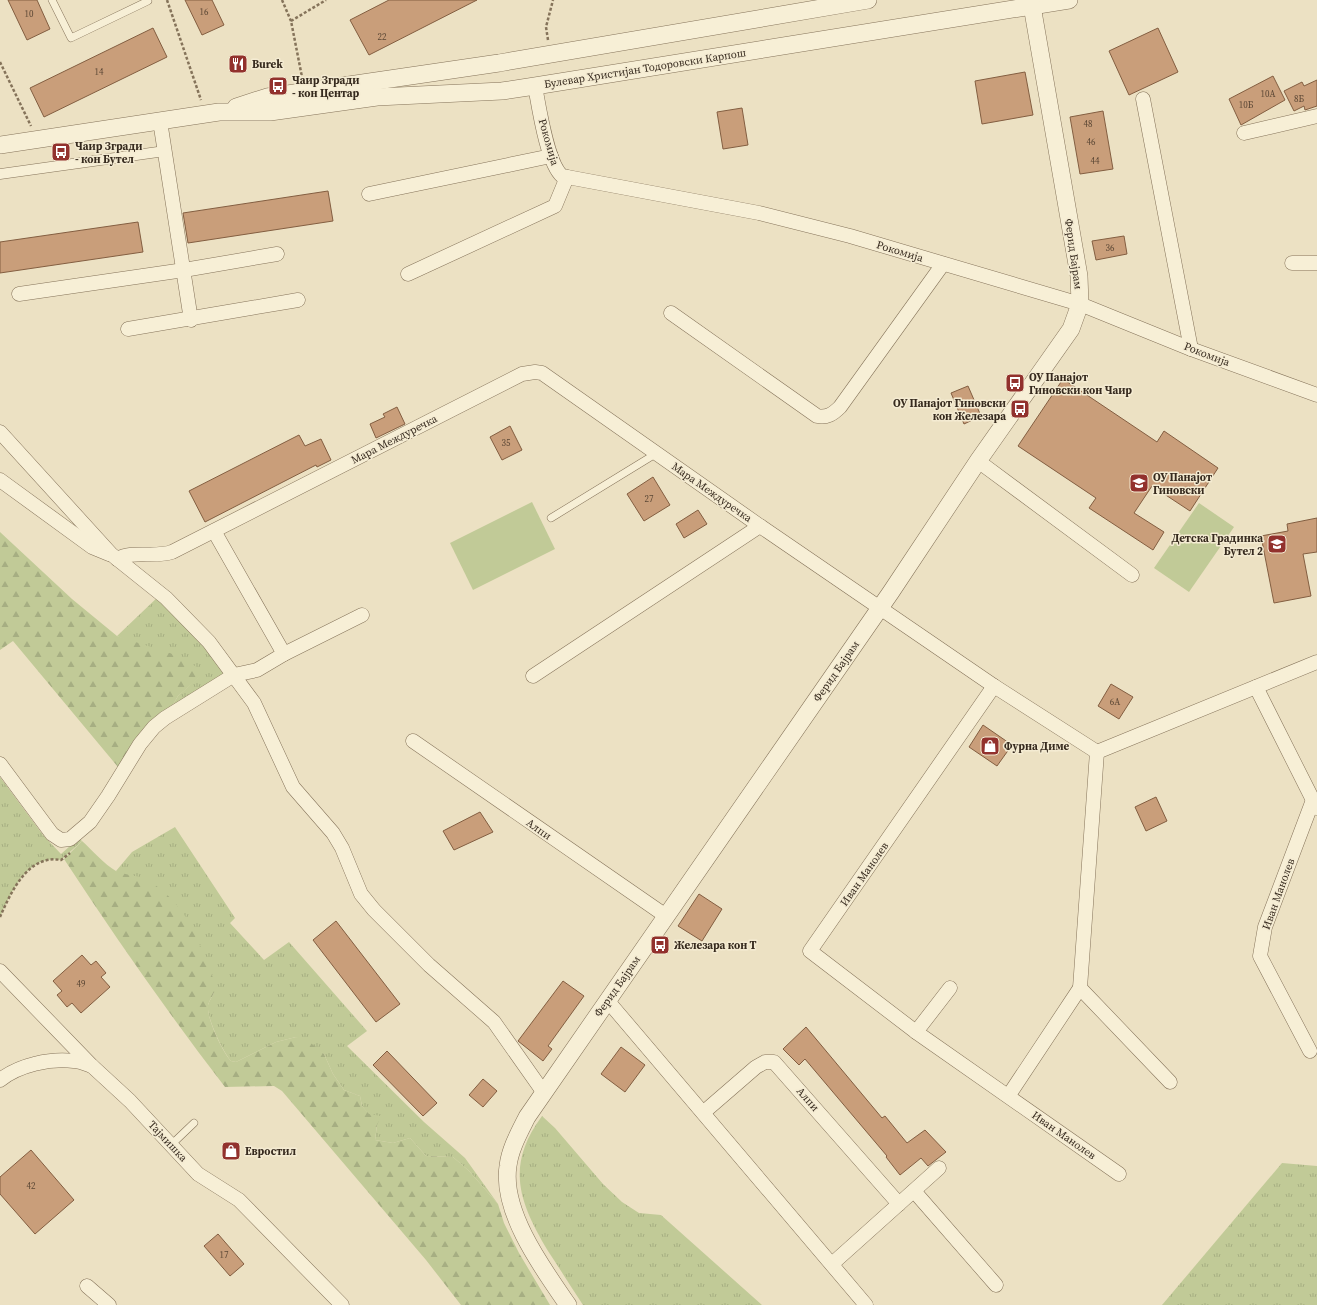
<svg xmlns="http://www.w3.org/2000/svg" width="1317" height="1305" font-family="'Source Serif 4',serif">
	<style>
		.grass { fill: url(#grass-tufts) }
		.forest { fill: url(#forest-firs) }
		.garden { fill: #c1ca97 }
		.building { fill: #c99e7a; stroke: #835e41 }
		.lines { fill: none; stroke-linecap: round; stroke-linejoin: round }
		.service-casing { stroke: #85735a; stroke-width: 8 }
		.pedestrian-casing { stroke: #85735a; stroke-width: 11 }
		.minor-casing { stroke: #85735a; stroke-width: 15 }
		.tertiary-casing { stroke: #85735a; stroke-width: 18 }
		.path { stroke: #85735a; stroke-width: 2.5; stroke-dasharray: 3 2; stroke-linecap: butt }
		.service { stroke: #f7efd6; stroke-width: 7 }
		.pedestrian { stroke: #f7efd6; stroke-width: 10 }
		.minor { stroke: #f7efd6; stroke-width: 14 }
		.tertiary { stroke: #f7efd6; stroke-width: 17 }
		.labels { text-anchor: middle; stroke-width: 3; stroke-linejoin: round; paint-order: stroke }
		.number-label { font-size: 9px; fill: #5b4735 }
		.poi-label { font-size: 11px; font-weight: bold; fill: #362a1e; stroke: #f4ebd2; text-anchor: start }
		.street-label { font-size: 11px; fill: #362a1e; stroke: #f4ebd2 }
	</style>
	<defs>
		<pattern id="grass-tufts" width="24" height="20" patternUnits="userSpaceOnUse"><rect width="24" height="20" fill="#c1ca97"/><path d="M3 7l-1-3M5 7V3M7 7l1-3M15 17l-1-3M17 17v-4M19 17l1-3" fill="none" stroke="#a6ae82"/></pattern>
		<pattern id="forest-firs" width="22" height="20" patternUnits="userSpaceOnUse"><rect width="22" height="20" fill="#c1ca97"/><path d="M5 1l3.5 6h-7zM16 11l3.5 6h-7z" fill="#a6ae82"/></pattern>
	</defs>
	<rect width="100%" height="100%" fill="#ece1c3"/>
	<g class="grass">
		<polygon points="161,594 234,675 165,718 178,696 202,674 117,636"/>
		<path d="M0,777l43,58 18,19 18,-16 3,3 -21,19c-33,-6 -50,32 -61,57z"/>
		<path d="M175,827l60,91 -5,5 34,37 25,-18 78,89 -20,15 77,76 41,36 33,46 -29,-33 -16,-14 -27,-1 -16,-18 -17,5 -18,-3 2,-15 -15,-19 -2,-10 -16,-6 -11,-16 -9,-20 -28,-17 -20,5 -40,20 -5,-1c-8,-9 -25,-44 -23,-56 1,-4 4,-8 6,-12l-98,-122 16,-19z"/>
		<path d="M542,1116l13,12 48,56 19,18 17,11 22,2 101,90h-179c-12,-18 -23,-36 -35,-54 -29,-49 -43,-85 -6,-135z"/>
		<polygon points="1282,1163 1317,1166 1317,1305 1162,1305"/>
	</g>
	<g class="forest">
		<polygon points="0,532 72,599 117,636 179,656 200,669 203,674 178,696 165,718 123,773 13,641 0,650"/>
		<path d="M82,841c9,8 23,24 34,30 7,3 16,4 24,6 19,7 36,25 47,42 7,12 26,53 28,67 1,8 -6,13 -7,20 -1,13 14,45 23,55l5,1 40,-20 20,-5 10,2 18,15 9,20 11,16 16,6 2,10 7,8 12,2 -4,9 -2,15 18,3 17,-5 16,18 27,1 16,14 29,33 6,19 15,30 31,52h-89l-35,-45 -144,-169 -8,-5 -49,1c-57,-74 -110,-150 -161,-228z"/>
	</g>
	<g class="garden">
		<polygon points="532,502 555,549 473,590 450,543"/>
		<polygon points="1199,503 1234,527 1189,592 1154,568"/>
	</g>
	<g class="building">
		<polygon points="8,0 37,0 50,29 27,40"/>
		<polygon points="185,0 212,0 224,25 202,35"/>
		<polygon points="389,0 477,0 369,55 350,20"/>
		<polygon points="153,28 167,57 44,117 30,88"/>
		<polygon points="1158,28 1178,72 1129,95 1109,51"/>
		<polygon points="1025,72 1033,115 982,124 975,81"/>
		<polygon points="1273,76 1285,100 1241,125 1229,99"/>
		<polygon points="1317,80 1317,106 1305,110 1304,106 1294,111 1284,91 1302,82 1304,86"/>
		<polygon points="742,108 748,145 723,149 717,112"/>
		<polygon points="1103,111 1113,169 1080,174 1070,117"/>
		<polygon points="328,191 333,221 188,243 183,213"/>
		<polygon points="138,222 143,252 0,273 0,242"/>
		<polygon points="1124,236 1127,254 1096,260 1092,241"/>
		<polygon points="1063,379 1157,442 1164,431 1218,468 1190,511 1152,486 1134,513 1164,532 1153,550 1089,508 1096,498 1018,446"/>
		<polygon points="968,386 981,416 964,424 951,393"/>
		<polygon points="397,407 405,424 376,438 370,424 385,417 383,414"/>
		<polygon points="510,426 522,450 502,460 490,437"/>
		<polygon points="299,435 305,446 321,439 331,460 317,467 316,465 205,522 189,491"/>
		<polygon points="653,477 670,505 644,521 627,494"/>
		<polygon points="698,510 707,524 684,538 676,524"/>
		<polygon points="1317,518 1317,552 1303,554 1311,596 1274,603 1261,536 1288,531 1287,524"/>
		<polygon points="1111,684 1133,697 1119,719 1098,706"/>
		<polygon points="983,725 1012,745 997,766 969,747"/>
		<polygon points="1156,797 1167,821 1146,831 1135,807"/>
		<polygon points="480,812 493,832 454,850 443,831"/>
		<polygon points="699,894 722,909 702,941 678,926"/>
		<polygon points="336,921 400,1004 376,1022 313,940"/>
		<polygon points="82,955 91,965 96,961 106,973 101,977 110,987 81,1013 72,1003 67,1007 57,995 62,991 53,981"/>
		<polygon points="563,981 584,996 548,1046 552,1049 543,1061 518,1041"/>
		<polygon points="806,1027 882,1118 885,1116 907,1143 925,1130 946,1152 928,1166 921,1158 900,1175 886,1157 887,1156 805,1059 799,1065 783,1049"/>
		<polygon points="621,1047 645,1065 625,1092 601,1074"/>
		<polygon points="387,1051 437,1103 423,1116 373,1065"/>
		<polygon points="483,1079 497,1091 483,1107 469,1095"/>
		<polygon points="31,1150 74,1200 35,1234 0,1194 0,1177"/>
		<polygon points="218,1234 244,1264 230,1276 204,1246"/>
	</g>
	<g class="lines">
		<g class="service-casing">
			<g id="service">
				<polyline points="52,0 71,38 148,1"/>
				<polyline points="551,518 657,453"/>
				<polyline points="172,1144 194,1123"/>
			</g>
		</g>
		<g class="pedestrian-casing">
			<polyline id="pedestrian" points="0,174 165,151"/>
		</g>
		<g class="minor-casing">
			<g id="minor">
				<path d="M535,86c4,21 12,77 27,90l197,37 91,23 230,68 111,45 126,46"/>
				<polyline points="1143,99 1191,349"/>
				<polyline points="160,121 191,320"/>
				<polyline points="1244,133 1317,116"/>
				<polyline points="369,194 551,156"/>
				<polyline points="1292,263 1317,263"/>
				<polyline points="408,274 555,206 567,177"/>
				<polyline points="19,294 184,270 277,254"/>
				<path d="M671,313l146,103c10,2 16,-2 23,-9l103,-143"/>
				<polyline points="128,329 298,300"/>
				<polyline points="0,432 111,554 166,598 209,642 254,703 293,787 333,833 342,848 361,894 374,910 429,965 494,1022 544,1093"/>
				<polyline points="978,461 1132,575"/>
				<polyline points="0,480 92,547 109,554"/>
				<polyline points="214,531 284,654"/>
				<path d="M117,559c17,-9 37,-1 55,-7l350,-178 13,-2 7,1 218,153 234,160 103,66"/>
				<polyline points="533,676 760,526"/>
				<polyline points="994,686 810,951 916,1032 1119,1174"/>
				<polyline points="1256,687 1317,808"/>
				<polyline points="413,741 666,916"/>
				<polyline points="1097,752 1080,988 1170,1082"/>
				<polyline points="1097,752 1317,662"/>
				<polyline points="0,764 52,834 61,840 70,839 90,822 108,796 140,744 154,727 165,718 234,675 257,670 284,654 362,615"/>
				<polyline points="0,971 92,1066 130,1101 198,1174 239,1200 342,1305"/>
				<polyline points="607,1000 866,1305"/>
				<polyline points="916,1032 950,988"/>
				<polyline points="1310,1051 1260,956 1265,927 1313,800"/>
				<path d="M0,1080c19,-15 50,-22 74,-19 6,0 12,3 18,5"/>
				<polyline points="1009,1095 1080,988"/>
				<polyline points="704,1112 756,1067 765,1062 774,1062 899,1204"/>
				<polyline points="914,1191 996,1285"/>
				<polyline points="832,1264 939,1168"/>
				<polyline points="87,1286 109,1305"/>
			</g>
		</g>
		<g class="tertiary-casing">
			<g id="tertiary">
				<polyline points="236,107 267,97 499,63 868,0"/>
				<polyline points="0,145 219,112 270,112 377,97 502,91 535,86 1069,0"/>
				<path d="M568,1305c-25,-36 -67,-93 -60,-139 2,-17 11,-33 19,-49l364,-525 87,-131 93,-132 9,-25 -1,-28 -48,-276"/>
			</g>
		</g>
		<g class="path">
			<polyline points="167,0 201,100"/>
			<polyline points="282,0 291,21 302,77"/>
			<polyline points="291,21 326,0"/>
			<polyline points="548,40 546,27 553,0"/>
			<polyline points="0,62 31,126"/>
			<path d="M0,917c11,-25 28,-63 61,-57l9,-7"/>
		</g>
		<use href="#service" class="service"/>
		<use href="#pedestrian" class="pedestrian"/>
		<use href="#minor" class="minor"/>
		<use href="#tertiary" class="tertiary"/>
	</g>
	<defs>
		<g id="restaurant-square" transform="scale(1)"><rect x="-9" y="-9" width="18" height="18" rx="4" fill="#92312d" stroke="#f4ebd2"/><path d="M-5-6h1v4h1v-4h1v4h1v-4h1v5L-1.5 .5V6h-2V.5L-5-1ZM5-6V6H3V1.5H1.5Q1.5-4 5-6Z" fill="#fff"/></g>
		<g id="bus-square" transform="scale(1)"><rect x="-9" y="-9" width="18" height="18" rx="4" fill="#92312d" stroke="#f4ebd2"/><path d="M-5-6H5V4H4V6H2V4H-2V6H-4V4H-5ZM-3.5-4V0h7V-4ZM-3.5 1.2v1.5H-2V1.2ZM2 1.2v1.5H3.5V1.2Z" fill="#fff"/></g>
		<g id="school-square" transform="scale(1)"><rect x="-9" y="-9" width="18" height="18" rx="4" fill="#92312d" stroke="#f4ebd2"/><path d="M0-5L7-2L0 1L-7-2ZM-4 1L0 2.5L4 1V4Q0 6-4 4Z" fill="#fff"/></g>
		<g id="shop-square" transform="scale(1)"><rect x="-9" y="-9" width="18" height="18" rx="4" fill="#92312d" stroke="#f4ebd2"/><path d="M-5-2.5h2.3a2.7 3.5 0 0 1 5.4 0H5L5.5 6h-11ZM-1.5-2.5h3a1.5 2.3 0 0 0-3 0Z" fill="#fff"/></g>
	</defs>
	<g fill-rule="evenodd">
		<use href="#restaurant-square" x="238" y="64"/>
		<use href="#bus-square" x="278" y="86"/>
		<use href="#bus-square" x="61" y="152"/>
		<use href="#bus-square" x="1015" y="383"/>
		<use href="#bus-square" x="1020" y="409"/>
		<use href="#school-square" x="1139" y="483"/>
		<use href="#school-square" x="1277" y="544"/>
		<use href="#shop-square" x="990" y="746"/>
		<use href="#bus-square" x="660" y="945"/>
		<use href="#shop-square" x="231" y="1151"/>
	</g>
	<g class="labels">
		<g class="number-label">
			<text x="204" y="15">16</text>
			<text x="29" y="17">10</text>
			<text x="382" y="40">22</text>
			<text x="99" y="75">14</text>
			<text x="1268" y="97">10А</text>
			<text x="1299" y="102">8Б</text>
			<text x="1246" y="108">10Б</text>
			<text x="1088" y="127">48</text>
			<text x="1091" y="145">46</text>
			<text x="1095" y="164">44</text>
			<text x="1110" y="251">36</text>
			<text x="506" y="446">35</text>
			<text x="649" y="502">27</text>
			<text x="1115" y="705">6А</text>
			<text x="81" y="987">49</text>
			<text x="31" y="1189">42</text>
			<text x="224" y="1258">17</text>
		</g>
		<g class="poi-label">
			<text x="252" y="68">Burek</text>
			<text x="292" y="84">Чаир Згради<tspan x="292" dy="13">- кон Центар</tspan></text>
			<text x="75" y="150">Чаир Згради<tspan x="75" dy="13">- кон Бутел</tspan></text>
			<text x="1029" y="381">ОУ Панајот<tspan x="1029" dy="13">Гиновски кон Чаир</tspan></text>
			<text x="1006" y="407" text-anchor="end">ОУ Панајот Гиновски<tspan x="1006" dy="13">кон Железара</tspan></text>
			<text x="1153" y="481">ОУ Панајот<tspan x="1153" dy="13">Гиновски</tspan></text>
			<text x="1263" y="542" text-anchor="end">Детска Градинка<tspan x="1263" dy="13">Бутел 2</tspan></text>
			<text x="1004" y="750">Фурна Диме</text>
			<text x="674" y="949">Железара кон Т</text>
			<text x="245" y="1155">Евростил</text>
		</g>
		<g class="street-label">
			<text transform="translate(645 68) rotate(-9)" y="4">Булевар Христијан Тодоровски Карпош</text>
			<text transform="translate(549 142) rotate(74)" y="4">Рокомија</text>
			<text transform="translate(900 251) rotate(17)" y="4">Рокомија</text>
			<text transform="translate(1074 254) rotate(82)" y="4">Ферид Бајрам</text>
			<text transform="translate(1207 354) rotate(21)" y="4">Рокомија</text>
			<text transform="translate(394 439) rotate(-27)" y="4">Мара Междуречка</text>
			<text transform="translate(712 492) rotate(35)" y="4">Мара Междуречка</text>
			<text transform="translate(836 671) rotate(-55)" y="4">Ферид Бајрам</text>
			<text transform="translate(539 829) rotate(35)" y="4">Алпи</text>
			<text transform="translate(864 874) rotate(-55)" y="4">Иван Манолев</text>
			<text transform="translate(1278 894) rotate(-70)" y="4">Иван Манолев</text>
			<text transform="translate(617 986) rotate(-55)" y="4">Ферид Бајрам</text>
			<text transform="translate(808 1099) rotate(49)" y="4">Алпи</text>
			<text transform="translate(1064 1135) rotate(35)" y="4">Иван Манолев</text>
			<text transform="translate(168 1141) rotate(47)" y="4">Тајмишка</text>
		</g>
	</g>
</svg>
